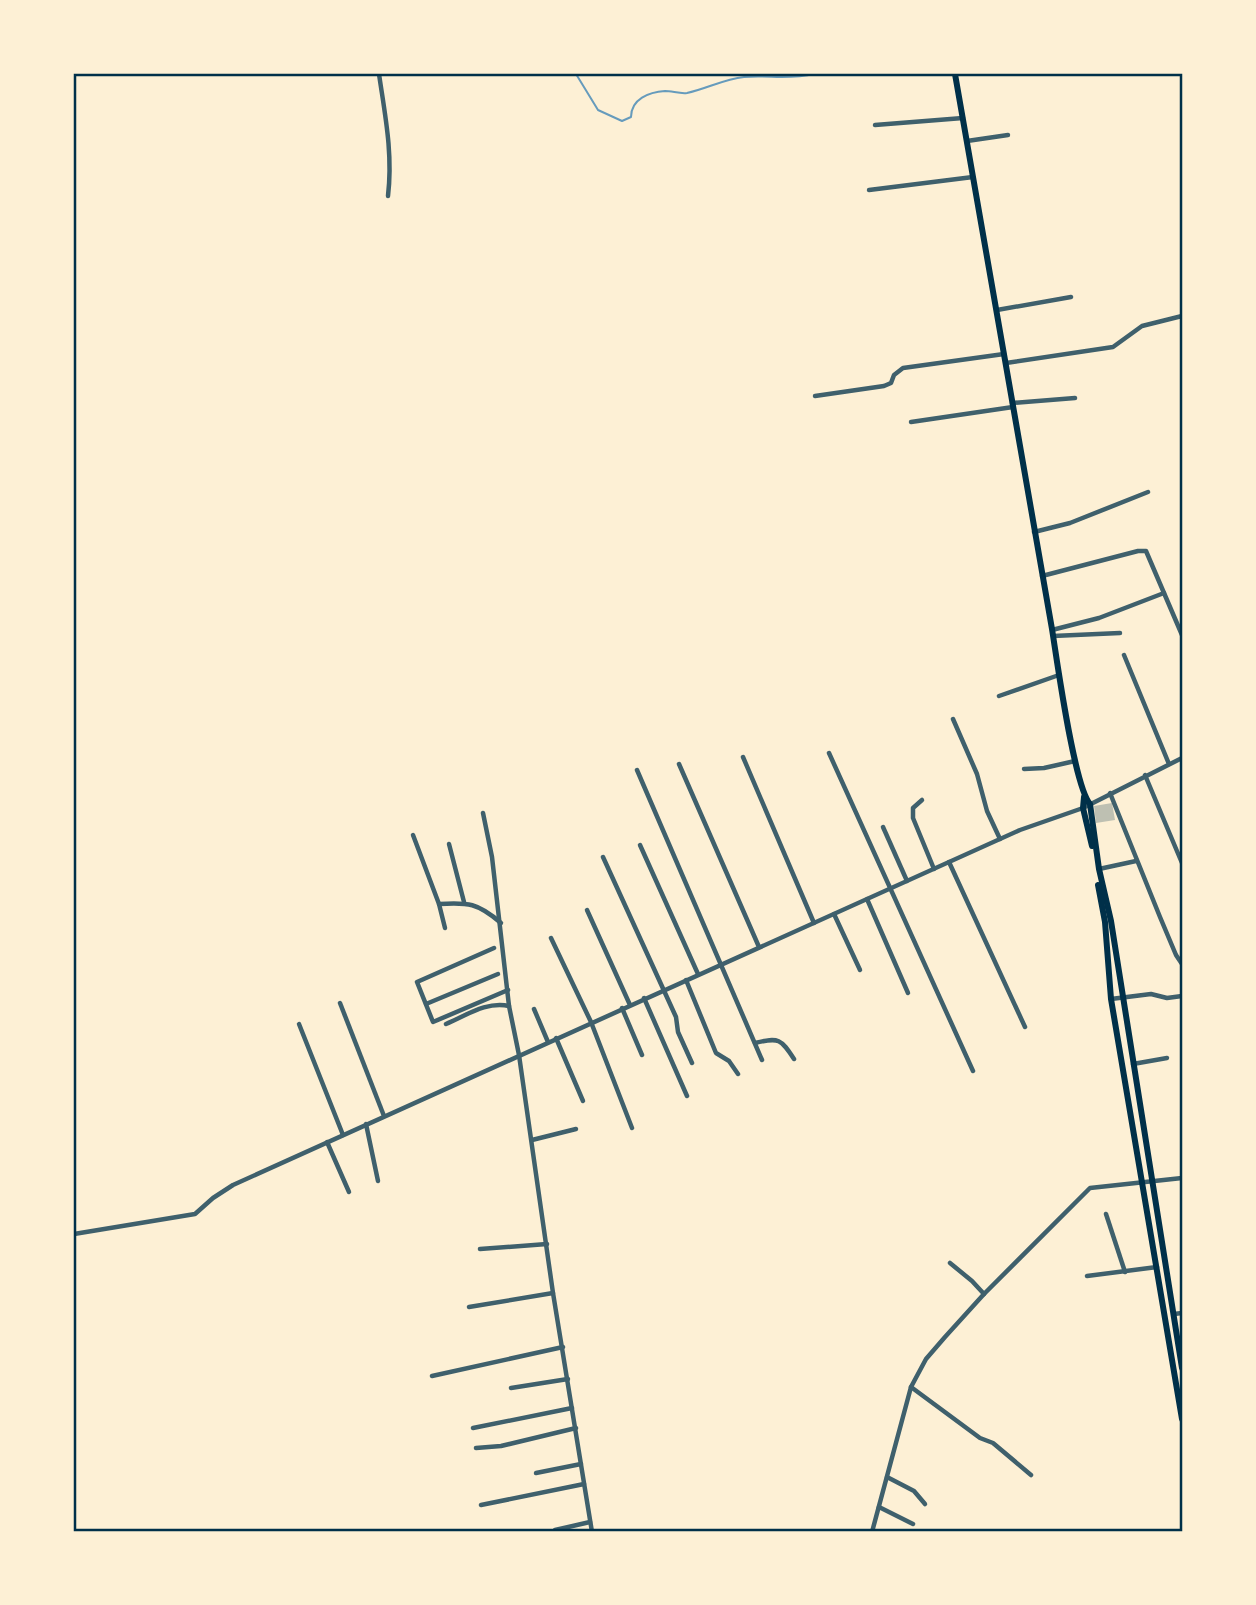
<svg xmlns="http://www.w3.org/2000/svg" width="1256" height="1605" font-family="Roboto,sans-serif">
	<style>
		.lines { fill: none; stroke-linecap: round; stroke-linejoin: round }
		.stream { stroke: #669bbc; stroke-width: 2 }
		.building { fill: #bec0b2 }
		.minor { stroke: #3f606c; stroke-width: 4.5 }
		.secondary { stroke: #003049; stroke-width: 6 }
		.neatline { fill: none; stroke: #003049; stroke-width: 2.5 }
	</style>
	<rect width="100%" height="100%" fill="#fdf0d5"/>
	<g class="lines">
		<path class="stream" d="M576,74l22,36 24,11 9,-4c0,-18 18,-25 34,-26 7,0 15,3 22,2 19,-4 37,-14 57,-16 25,-2 45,3 70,-3"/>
	</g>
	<polygon class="building" points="1112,803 1115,820 1096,823 1094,806"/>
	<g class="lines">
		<g class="minor">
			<path d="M379,74c6,41 14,79 9,122"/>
			<polyline points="875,125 963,118"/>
			<polyline points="967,141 1008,135"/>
			<polyline points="869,190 973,177"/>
			<polyline points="997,310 1071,297"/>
			<polyline points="1006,363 1113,347 1142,326 1182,316"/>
			<polyline points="815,396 884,386 891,383 894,375 903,368 1004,354"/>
			<polyline points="1012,403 1075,398"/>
			<polyline points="911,422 1013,407"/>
			<polyline points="1034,532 1070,523 1148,492"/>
			<polyline points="1042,576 1138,551 1146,551 1182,635"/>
			<polyline points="1052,630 1099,618 1164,593"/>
			<polyline points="1053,636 1120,633"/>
			<polyline points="1124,655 1169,764"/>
			<polyline points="999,696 1059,675"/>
			<polyline points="953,719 977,774 987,811 1000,839"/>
			<polyline points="829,753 973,1071"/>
			<polyline points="743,757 814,923"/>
			<polyline points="679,764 759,947"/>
			<polyline points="1024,769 1044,768 1075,761"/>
			<polyline points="637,770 762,1060"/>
			<polyline points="1145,775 1182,863"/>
			<polyline points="1110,793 1160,917 1176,955 1182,964"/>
			<polyline points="922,800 913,808 913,818 934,869"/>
			<polyline points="483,813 492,857 509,1006 519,1055 553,1293 592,1532"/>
			<polyline points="883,827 907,881"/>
			<polyline points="413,835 439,904 445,928"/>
			<polyline points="449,844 464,902"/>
			<polyline points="640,845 698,974"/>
			<polyline points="603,857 676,1017 678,1032 692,1063"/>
			<polyline points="949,862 1025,1027"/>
			<polyline points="1099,869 1136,861"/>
			<polyline points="867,899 908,993"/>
			<path d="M439,904c29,-2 39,-1 62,19"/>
			<polyline points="587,910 630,1005"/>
			<polyline points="834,914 860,970"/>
			<polyline points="551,938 591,1022 632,1128"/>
			<polyline points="494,948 417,982 433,1022 508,990"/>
			<polyline points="686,980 716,1053 729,1061 738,1074"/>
			<polyline points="644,998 687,1096"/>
			<polyline points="1111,999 1151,994 1167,998 1182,996"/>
			<polyline points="340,1003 384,1116"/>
			<polyline points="426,1004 498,974"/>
			<polyline points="622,1008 642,1055"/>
			<polyline points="534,1009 548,1042"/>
			<polyline points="299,1024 343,1135"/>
			<path d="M446,1024c21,-9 41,-23 63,-18"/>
			<polyline points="556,1038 583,1101"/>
			<path d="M755,1043c24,-6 26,-4 39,16"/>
			<polyline points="1133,1064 1167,1058"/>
			<polyline points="366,1124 378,1181"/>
			<polyline points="532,1140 576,1129"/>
			<polyline points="327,1142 349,1192"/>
			<polyline points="1106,1214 1125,1272"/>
			<polyline points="74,1234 195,1214 213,1198 233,1185 1020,830 1083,808 1182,758"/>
			<polyline points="480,1249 547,1244"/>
			<polyline points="950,1263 972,1281 984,1294"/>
			<polyline points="1087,1276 1157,1267"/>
			<polyline points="469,1307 553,1293"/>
			<polyline points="1174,1314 1182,1313"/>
			<polyline points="432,1376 563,1347"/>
			<polyline points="911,1387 980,1438 993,1443 1031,1475"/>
			<polyline points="511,1388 568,1379"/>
			<polyline points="473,1428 572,1408"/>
			<polyline points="476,1448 501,1446 576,1428"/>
			<polyline points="536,1473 581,1464"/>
			<polyline points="887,1477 914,1491 925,1504"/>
			<polyline points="481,1505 584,1484"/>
			<polyline points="879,1507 913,1524"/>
			<polyline points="555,1530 590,1522"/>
			<polyline points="872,1532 911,1387 926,1359 945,1337 984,1294 1090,1188 1182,1178"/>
		</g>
		<g class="secondary">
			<path d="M955,74c33,185 64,370 97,555 5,31 22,157 38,175l9,65 12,52 71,447"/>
			<polyline points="1084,797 1083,808 1092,846"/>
			<polyline points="1098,885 1105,922 1111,999 1182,1419"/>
		</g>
	</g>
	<rect width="1256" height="1605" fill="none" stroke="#fdf0d5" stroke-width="150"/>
	<rect x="75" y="75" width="1106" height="1455" class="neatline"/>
</svg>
